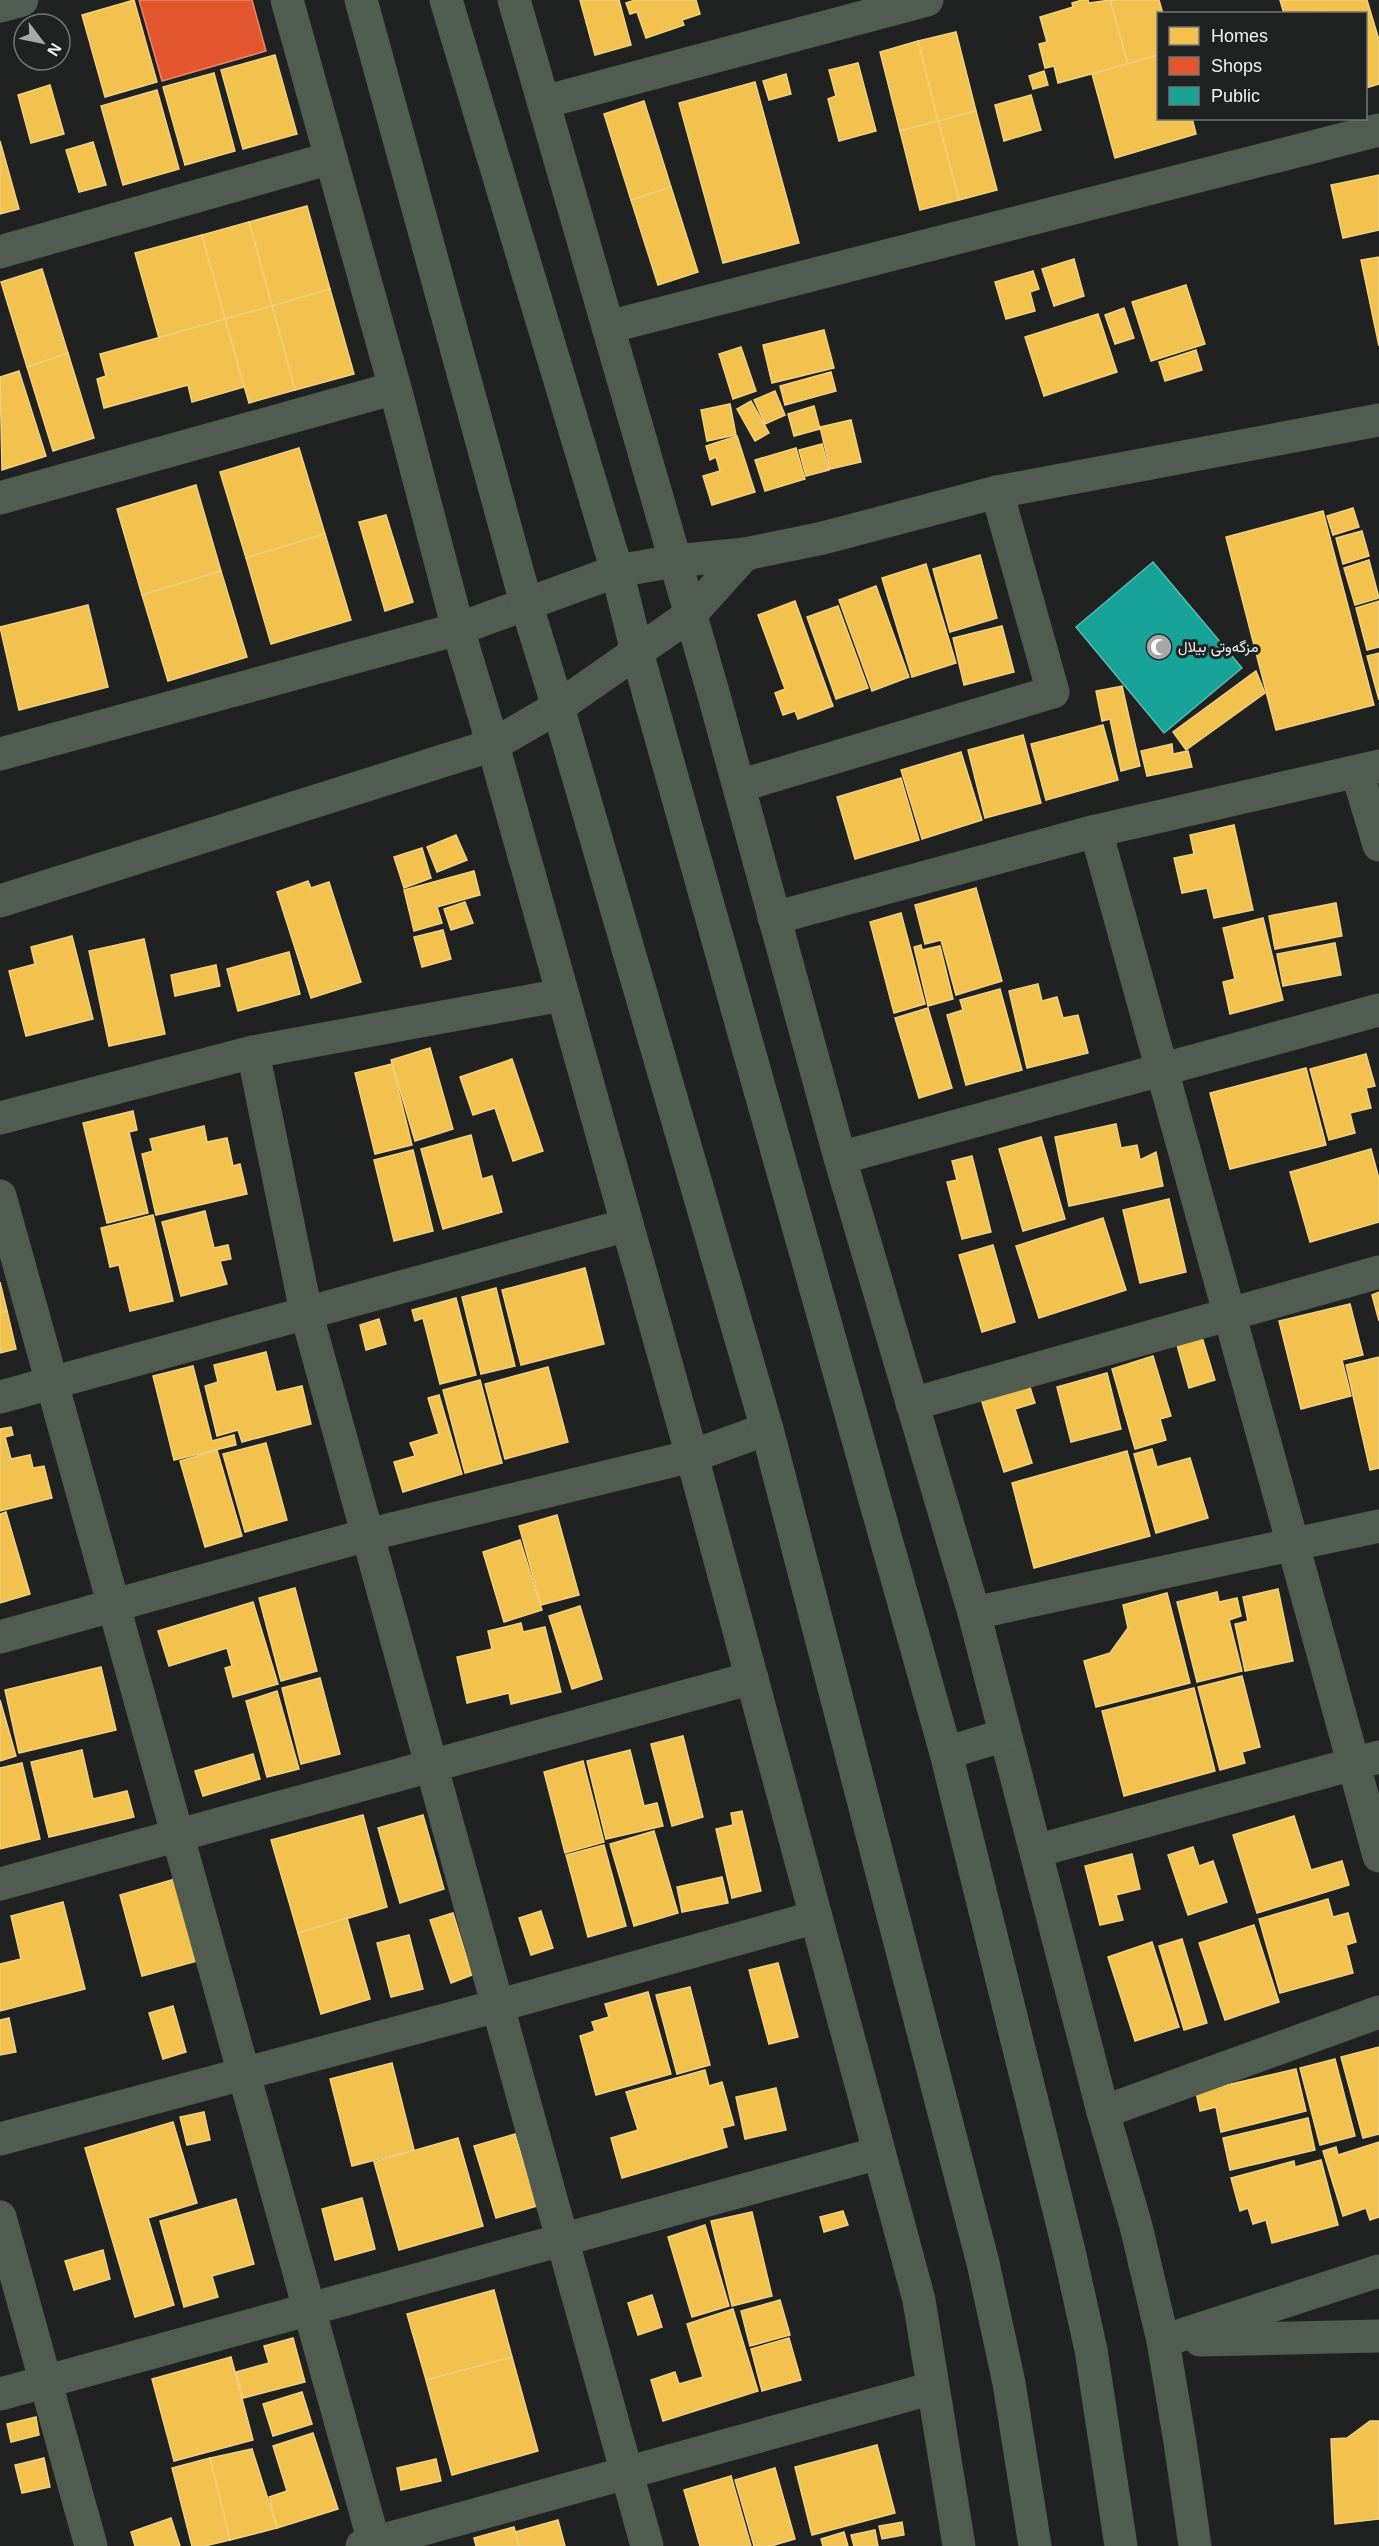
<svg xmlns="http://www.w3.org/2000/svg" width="1379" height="2546" font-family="Helvetica,Vazirmatn,sans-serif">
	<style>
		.homes { fill: #f2c14e; stroke: #f1d07f; stroke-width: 1.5 }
		.shops { fill: #e4572e; stroke: #e78668; stroke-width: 1.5 }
		.public { fill: #17a398; stroke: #58bbb3; stroke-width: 1.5 }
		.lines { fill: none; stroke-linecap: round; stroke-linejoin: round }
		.minor { stroke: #4f5c4f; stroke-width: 33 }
		.secondary { stroke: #4f5e51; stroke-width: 33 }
		.labels { text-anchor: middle; stroke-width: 6; stroke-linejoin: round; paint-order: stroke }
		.poi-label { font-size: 15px; fill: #eff2f1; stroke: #1e2321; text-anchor: start }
	</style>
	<rect width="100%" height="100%" fill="#1f2221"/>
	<g class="homes">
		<polygon points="134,0 157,82 105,97 82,15"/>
		<polygon points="580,0 619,0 631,45 595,55"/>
		<polygon points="635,0 696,0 700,14 682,20 684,25 646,38 637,12 630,14 626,3"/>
		<polygon points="1082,0 1088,0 1089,3 1110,0 1128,64 1058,83 1054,66 1045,68 1039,44 1047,42 1040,17 1073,7 1072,3"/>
		<polygon points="1110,0 1159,0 1163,14 1158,14 1158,55 1128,64"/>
		<polygon points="1280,0 1367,0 1379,40 1379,84 1366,88 1366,14 1326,14 1326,12 1284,14"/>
		<polygon points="956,32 976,111 938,121 918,41"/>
		<polygon points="918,41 938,121 900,131 880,52"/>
		<polygon points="275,55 297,134 243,149 221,70"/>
		<polygon points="1158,55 1158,118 1192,118 1196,134 1115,158 1092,74"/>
		<polygon points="858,63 876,131 839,141 828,99 836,96 829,70"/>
		<polygon points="1044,71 1048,85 1033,89 1029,76"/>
		<polygon points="214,73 235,151 185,165 163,87"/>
		<polygon points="786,74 791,94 769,100 763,81"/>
		<polygon points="755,82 799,243 723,263 679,103"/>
		<polygon points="50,85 64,134 31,143 18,95"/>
		<polygon points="157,90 179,169 123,185 101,106"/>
		<polygon points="1031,95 1041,130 1004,141 995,105"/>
		<polygon points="644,101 671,187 631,200 604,114"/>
		<polygon points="976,111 997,190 959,200 938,121"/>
		<polygon points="938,121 959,200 920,210 900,131"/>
		<polygon points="0,141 19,209 0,214"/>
		<polygon points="93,142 106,185 79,192 66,150"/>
		<polygon points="1379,175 1379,230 1343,238 1331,185"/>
		<polygon points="671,187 698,272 658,285 631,200"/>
		<polygon points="307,206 330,289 272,306 249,222"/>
		<polygon points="249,222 272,306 225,319 202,235"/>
		<polygon points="202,235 225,319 159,338 135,253"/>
		<polygon points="1379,257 1379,346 1361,260"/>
		<polygon points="1074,259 1084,296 1054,306 1042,269"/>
		<polygon points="42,269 68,353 27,367 1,282"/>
		<polygon points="1033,271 1039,289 1030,292 1035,311 1006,319 995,282"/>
		<polygon points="1186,285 1205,344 1151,361 1132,302"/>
		<polygon points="330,289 354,374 295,390 272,306"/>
		<polygon points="272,306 295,390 249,403 225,319"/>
		<polygon points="1124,308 1134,338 1115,344 1105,315"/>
		<polygon points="1098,314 1117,372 1044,396 1025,337"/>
		<polygon points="225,319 244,387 192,402 188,385 104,408 97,379 106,376 100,354"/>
		<polygon points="824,330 834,368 772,383 763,345"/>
		<polygon points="741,347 756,391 733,399 719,354"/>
		<polygon points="1196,350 1202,370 1165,381 1159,362"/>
		<polygon points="68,353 94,438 53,451 27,367"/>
		<polygon points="19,371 46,456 2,470 0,377"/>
		<polygon points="831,372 836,391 785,405 780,386"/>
		<polygon points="775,391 785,415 765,424 754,400"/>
		<polygon points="751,401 769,433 755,441 737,409"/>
		<polygon points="730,404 736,435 707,441 701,410"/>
		<polygon points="814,406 820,429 794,436 788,414"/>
		<polygon points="851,420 861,462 830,469 820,427"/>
		<polygon points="737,436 755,492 712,505 703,476 720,471 716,457 710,460 706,446"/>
		<polygon points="822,444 829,470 806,476 799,450"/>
		<polygon points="299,448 325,534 246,558 220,472"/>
		<polygon points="796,448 805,479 765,491 755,460"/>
		<polygon points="196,485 221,571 142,595 117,509"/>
		<polygon points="1353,508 1359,527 1333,535 1327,516"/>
		<polygon points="1323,511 1374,705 1276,730 1226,537"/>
		<polygon points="386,515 413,602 385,611 359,522"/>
		<polygon points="1362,531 1369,556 1343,564 1336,538"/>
		<polygon points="325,534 351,620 271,644 246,558"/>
		<polygon points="980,555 997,618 950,632 933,569"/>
		<polygon points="1369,560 1379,598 1355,605 1344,568"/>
		<polygon points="926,564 956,663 912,677 882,578"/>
		<polygon points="221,571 247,657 168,681 142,595"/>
		<polygon points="876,586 909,677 872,691 839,600"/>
		<polygon points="795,601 833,706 798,719 795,711 783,715 775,693 785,689 758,615"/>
		<polygon points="1379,601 1379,647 1367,650 1356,608"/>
		<polygon points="88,605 108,687 19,710 0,627"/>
		<polygon points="838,606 868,688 836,699 807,617"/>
		<polygon points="1002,626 1014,672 964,685 953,638"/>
		<polygon points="1379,653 1379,700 1367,656"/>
		<polygon points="1256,671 1265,693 1186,750 1173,732"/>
		<polygon points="1122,686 1140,766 1121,771 1110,719 1102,721 1096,691"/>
		<polygon points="1103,725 1118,780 1046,800 1031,744"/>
		<polygon points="1023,735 1041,803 985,818 968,750"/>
		<polygon points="1172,744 1173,754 1188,751 1192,767 1147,776 1141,751"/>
		<polygon points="961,752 982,820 922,839 901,770"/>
		<polygon points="901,778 919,840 855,859 837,797"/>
		<polygon points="1234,825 1253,910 1214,918 1207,888 1182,893 1174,858 1194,854 1190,835"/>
		<polygon points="456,835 467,860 437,872 427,847"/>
		<polygon points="422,848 431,878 404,888 394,857"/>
		<polygon points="474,871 480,895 437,907 442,923 414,931 404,890"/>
		<polygon points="308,881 311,888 329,882 361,982 311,998 277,892"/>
		<polygon points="976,888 1002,981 956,995 941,940 925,944 915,905"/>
		<polygon points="465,902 473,923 451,930 444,909"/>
		<polygon points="1336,903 1342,936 1275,949 1269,916"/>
		<polygon points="901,913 925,1004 894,1013 870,922"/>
		<polygon points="1263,918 1283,1000 1230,1014 1223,982 1235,979 1223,928"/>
		<polygon points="443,930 451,959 422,967 414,937"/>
		<polygon points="72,936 93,1019 26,1036 9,971 35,964 31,947"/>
		<polygon points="144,939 165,1034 109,1046 89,951"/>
		<polygon points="1335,943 1341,975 1283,986 1277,954"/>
		<polygon points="921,945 922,950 940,946 953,999 928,1006 914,947"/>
		<polygon points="289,952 300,994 238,1011 227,969"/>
		<polygon points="216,965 220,986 175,996 171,975"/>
		<polygon points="1038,984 1042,1001 1057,997 1063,1018 1078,1015 1088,1053 1027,1068 1009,991"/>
		<polygon points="1000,989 1022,1070 966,1085 947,1015 963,1010 960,1000"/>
		<polygon points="928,1008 952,1088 919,1098 895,1018"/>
		<polygon points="430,1048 453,1129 415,1141 391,1060"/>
		<polygon points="1366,1054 1375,1086 1366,1088 1371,1108 1350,1113 1355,1133 1329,1140 1310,1069"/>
		<polygon points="512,1059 543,1151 513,1161 495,1108 473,1115 460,1077"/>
		<polygon points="392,1064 412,1145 375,1154 355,1073"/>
		<polygon points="1306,1068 1326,1145 1230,1169 1210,1093"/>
		<polygon points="133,1111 137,1130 129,1132 148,1213 107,1223 83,1123"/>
		<polygon points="1116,1124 1121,1148 1137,1145 1140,1160 1156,1152 1163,1186 1069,1206 1055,1137"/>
		<polygon points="204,1126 207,1142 227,1138 233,1166 240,1164 247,1194 156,1215 142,1154 153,1151 150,1139"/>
		<polygon points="471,1135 482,1179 492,1176 502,1212 443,1229 421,1149"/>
		<polygon points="1041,1137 1065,1219 1023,1231 999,1149"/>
		<polygon points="1371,1149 1379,1179 1379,1222 1310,1242 1290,1172"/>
		<polygon points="413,1150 433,1231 394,1241 374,1160"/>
		<polygon points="972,1156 991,1232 962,1239 947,1182 957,1180 952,1161"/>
		<polygon points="1169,1199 1186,1272 1140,1283 1123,1210"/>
		<polygon points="205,1211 214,1248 228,1245 231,1259 220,1261 227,1284 181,1296 162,1222"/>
		<polygon points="153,1215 173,1301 130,1311 119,1265 110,1267 101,1228"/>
		<polygon points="1103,1218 1126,1290 1039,1318 1016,1246"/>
		<polygon points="993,1245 1015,1322 982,1332 959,1255"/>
		<polygon points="585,1268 604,1344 521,1365 502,1290"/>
		<polygon points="0,1282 7,1311 0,1313"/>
		<polygon points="496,1288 515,1366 481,1374 462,1297"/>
		<polygon points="1379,1292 1379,1321 1372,1295"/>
		<polygon points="456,1298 476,1375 440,1384 423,1318 415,1321 412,1310"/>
		<polygon points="1350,1304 1363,1355 1342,1360 1351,1396 1301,1409 1279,1321"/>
		<polygon points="7,1311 16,1349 0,1353 0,1313"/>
		<polygon points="379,1319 386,1344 366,1350 360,1325"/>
		<polygon points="1202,1337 1215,1380 1189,1388 1177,1345"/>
		<polygon points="266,1352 276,1392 302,1386 311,1424 242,1442 238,1430 217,1436 205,1386 218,1382 214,1365"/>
		<polygon points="1153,1356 1171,1416 1160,1419 1166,1440 1135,1449 1112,1369"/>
		<polygon points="1379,1357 1379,1468 1370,1470 1346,1365"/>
		<polygon points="193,1366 212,1441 234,1435 236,1445 174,1460 153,1376"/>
		<polygon points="548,1367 568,1442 505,1459 485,1384"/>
		<polygon points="1107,1373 1121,1429 1071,1442 1057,1387"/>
		<polygon points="480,1380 502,1463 465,1473 443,1390"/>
		<polygon points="1029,1384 1035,1403 1015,1409 1032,1463 1004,1472 981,1399"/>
		<polygon points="439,1395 462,1474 403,1492 394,1462 415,1456 410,1443 439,1434 428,1398"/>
		<polygon points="11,1427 13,1435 5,1437 11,1459 30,1455 33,1468 44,1466 52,1498 0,1511 0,1429"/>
		<polygon points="266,1443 287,1520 245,1532 223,1454"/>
		<polygon points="1152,1449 1157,1467 1190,1458 1208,1518 1156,1533 1134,1454"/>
		<polygon points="217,1450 242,1536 205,1547 180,1461"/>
		<polygon points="1127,1451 1150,1536 1034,1568 1012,1483"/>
		<polygon points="6,1512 30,1594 0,1603 0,1514"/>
		<polygon points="557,1515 579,1595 541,1605 519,1526"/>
		<polygon points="520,1540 542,1610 504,1622 483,1552"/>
		<polygon points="295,1588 317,1671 281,1681 259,1598"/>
		<polygon points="1278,1589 1293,1661 1245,1671 1235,1624 1248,1621 1243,1597"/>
		<polygon points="1217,1592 1219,1602 1237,1598 1241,1616 1229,1620 1242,1671 1197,1682 1177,1602"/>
		<polygon points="1167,1593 1190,1683 1096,1707 1084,1661 1110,1653 1128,1628 1123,1605"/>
		<polygon points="253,1602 278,1684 233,1697 225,1668 232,1666 227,1648 169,1666 158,1631"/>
		<polygon points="580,1606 602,1679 572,1689 549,1616"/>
		<polygon points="521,1623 523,1632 545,1627 561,1692 511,1704 509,1693 467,1703 457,1657 492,1649 488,1631"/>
		<polygon points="101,1667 116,1730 19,1753 5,1690"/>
		<polygon points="1242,1676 1260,1747 1242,1752 1245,1763 1220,1770 1198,1687"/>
		<polygon points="320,1678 340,1754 301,1764 282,1688"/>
		<polygon points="1194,1688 1215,1771 1124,1796 1102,1711"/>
		<polygon points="277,1691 299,1769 267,1777 246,1701"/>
		<polygon points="0,1700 16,1756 0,1761"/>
		<polygon points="683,1736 703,1817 672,1826 651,1744"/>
		<polygon points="82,1750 93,1799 127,1791 134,1817 49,1837 31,1762"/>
		<polygon points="630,1750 644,1806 657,1803 663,1826 606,1839 587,1761"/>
		<polygon points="253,1754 260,1779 203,1796 195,1771"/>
		<polygon points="583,1761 604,1842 565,1853 544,1772"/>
		<polygon points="22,1763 40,1839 0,1849 0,1768"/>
		<polygon points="742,1811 761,1891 732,1898 716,1829 733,1825 731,1813"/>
		<polygon points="363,1815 387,1907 298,1933 271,1840"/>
		<polygon points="423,1815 444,1889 400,1903 378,1828"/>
		<polygon points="1294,1816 1311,1870 1342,1861 1349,1885 1257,1913 1233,1835"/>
		<polygon points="654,1831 678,1913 634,1926 610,1844"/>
		<polygon points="604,1845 626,1926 588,1937 566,1855"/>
		<polygon points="1193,1847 1199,1866 1213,1861 1227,1902 1188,1915 1168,1855"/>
		<polygon points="1132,1854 1140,1889 1116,1895 1123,1920 1100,1925 1085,1866"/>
		<polygon points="722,1877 728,1903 682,1912 677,1887"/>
		<polygon points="175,1879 197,1961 142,1976 120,1895"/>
		<polygon points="1328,1899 1333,1917 1348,1913 1356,1942 1346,1945 1353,1973 1280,1993 1259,1919"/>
		<polygon points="63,1902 85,1989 0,2011 0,1964 21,1959 11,1916"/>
		<polygon points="541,1911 553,1948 531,1955 519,1918"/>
		<polygon points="453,1913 472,1975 451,1983 430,1920"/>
		<polygon points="347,1918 370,1999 321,2014 298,1933"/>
		<polygon points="1254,1925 1279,2002 1225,2020 1199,1943"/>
		<polygon points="409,1935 423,1989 391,1997 377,1943"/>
		<polygon points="1182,1939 1207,2023 1184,2030 1159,1946"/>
		<polygon points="1152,1942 1179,2027 1135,2041 1108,1957"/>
		<polygon points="778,1963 798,2037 769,2044 749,1970"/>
		<polygon points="690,1987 710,2065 677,2074 656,1995"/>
		<polygon points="648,1992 671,2074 596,2095 580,2036 595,2031 592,2022 609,2017 605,2004"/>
		<polygon points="173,2006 186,2052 163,2059 149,2013"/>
		<polygon points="9,2018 16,2052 0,2055 0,2020"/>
		<polygon points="1379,2047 1379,2134 1363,2138 1341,2057"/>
		<polygon points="1335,2059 1355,2136 1320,2145 1300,2068"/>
		<polygon points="392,2063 414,2150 352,2166 330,2079"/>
		<polygon points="1296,2069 1306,2111 1221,2132 1216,2107 1200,2111 1196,2092"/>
		<polygon points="705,2070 709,2086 722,2082 734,2125 722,2128 727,2147 622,2178 611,2138 638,2130 626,2092"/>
		<polygon points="776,2088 786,2130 745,2139 736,2097"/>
		<polygon points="204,2112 210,2140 187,2145 180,2117"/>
		<polygon points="1308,2118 1315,2150 1230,2170 1223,2138"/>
		<polygon points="173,2122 197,2203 148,2218 174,2305 135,2317 85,2148"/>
		<polygon points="515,2134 537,2206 496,2218 474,2146"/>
		<polygon points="458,2138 483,2226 399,2250 374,2162"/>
		<polygon points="1379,2142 1379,2217 1370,2220 1366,2208 1343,2216 1323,2151 1336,2147 1338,2155"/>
		<polygon points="1321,2160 1338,2225 1272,2243 1266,2220 1253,2224 1248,2208 1240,2211 1231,2178 1294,2161 1295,2167"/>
		<polygon points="362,2198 375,2249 335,2260 322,2209"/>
		<polygon points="236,2199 254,2264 212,2276 218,2297 184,2307 160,2221"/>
		<polygon points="843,2211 848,2225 824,2232 820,2217"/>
		<polygon points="752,2212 772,2296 732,2306 711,2221"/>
		<polygon points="705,2225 729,2306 692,2317 668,2237"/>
		<polygon points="103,2250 110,2279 74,2290 65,2261"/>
		<polygon points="494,2290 512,2357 426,2380 407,2314"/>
		<polygon points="652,2295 662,2327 638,2335 628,2303"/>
		<polygon points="780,2300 790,2335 750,2346 741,2311"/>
		<polygon points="733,2309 758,2391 663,2421 651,2380 675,2372 679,2384 703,2377 687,2324"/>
		<polygon points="293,2338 305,2382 243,2398 236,2372 269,2363 264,2346"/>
		<polygon points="789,2338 801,2380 762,2391 751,2349"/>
		<polygon points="231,2357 253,2440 174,2461 152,2379"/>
		<polygon points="512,2357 538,2451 452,2475 426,2380"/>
		<polygon points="302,2392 312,2424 273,2436 263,2404"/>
		<polygon points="36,2417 39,2435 11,2442 7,2424"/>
		<polygon points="1370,2421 1379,2421 1379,2519 1335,2524 1331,2439 1347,2438"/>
		<polygon points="313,2433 338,2509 277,2528 269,2497 287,2491 273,2446"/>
		<polygon points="877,2445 895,2513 812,2535 795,2467"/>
		<polygon points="252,2449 277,2528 230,2540 210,2458"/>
		<polygon points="44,2458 50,2487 22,2493 15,2465"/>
		<polygon points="210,2458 230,2540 205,2546 192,2546 172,2468"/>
		<polygon points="436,2459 441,2481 401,2490 397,2468"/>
		<polygon points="775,2468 795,2539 771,2546 754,2546 735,2480"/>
		<polygon points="731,2476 751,2546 700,2546 684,2490"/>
		<polygon points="171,2518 180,2546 135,2546 131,2532"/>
		<polygon points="558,2520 565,2546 519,2546 515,2532"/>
		<polygon points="902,2522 904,2535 882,2539 879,2526"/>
		<polygon points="514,2527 519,2546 476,2546 474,2538"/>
		<polygon points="875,2530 878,2546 854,2546 851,2535"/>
		<polygon points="844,2532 848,2546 823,2546 821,2539"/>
	</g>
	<polygon class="shops" points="139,0 252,0 266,51 162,81"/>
	<polygon class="public" points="1153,562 1242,668 1164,733 1076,627"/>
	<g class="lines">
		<g class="minor">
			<polyline points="287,0 395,388 458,629 493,745 692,1456 919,2300 959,2546"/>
			<polyline points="514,0 713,692 840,1158 974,1613 1103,2112 1136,2226 1163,2341 1180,2442 1195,2546"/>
			<polyline points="0,6 22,0"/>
			<polyline points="544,102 927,0"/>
			<polyline points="0,252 331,158"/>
			<polyline points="608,327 1379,130"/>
			<polyline points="0,498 395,388"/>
			<polyline points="0,754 458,629 617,571 675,561 745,554 823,538 997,492 1379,420"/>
			<polyline points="1357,772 1379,845"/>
			<polyline points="739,786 1053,692 997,492"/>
			<polyline points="1096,831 1379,1856"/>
			<polyline points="0,901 493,745 558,707 690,615 745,554"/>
			<polyline points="774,918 1096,831 1379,766"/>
			<polyline points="253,1052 306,1312 647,2546"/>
			<polyline points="0,1118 253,1052 562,995"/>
			<polyline points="840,1158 1379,1010"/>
			<polyline points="0,1196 375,2546"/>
			<polyline points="0,1397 627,1225"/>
			<polyline points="912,1404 1379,1272"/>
			<polyline points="974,1613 1379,1526"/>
			<polyline points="0,1637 367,1535 692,1456 767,1429"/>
			<polyline points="1036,1851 1379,1757"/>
			<polyline points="0,1884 752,1678"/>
			<polyline points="1103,2112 1379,2012"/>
			<polyline points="0,2139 497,2006 816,1917"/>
			<polyline points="0,2217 91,2546"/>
			<polyline points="1200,2340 1379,2336"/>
			<polyline points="1163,2341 1379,2271"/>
			<polyline points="0,2394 879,2153"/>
			<polyline points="362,2546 933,2388"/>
		</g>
		<g class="secondary">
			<polyline points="361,0 526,603 558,707 767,1429 983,2263 1009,2383 1035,2546"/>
			<polyline points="446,0 617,571 637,652 946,1753 1069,2251 1091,2350 1121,2546"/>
			<polyline points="946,1753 1005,1735"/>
		</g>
	</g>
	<defs>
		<g id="mosque-disc" transform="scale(1.35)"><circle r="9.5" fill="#a6a9a8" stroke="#1e2321"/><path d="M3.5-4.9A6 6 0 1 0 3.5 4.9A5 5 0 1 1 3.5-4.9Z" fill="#fff"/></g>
	</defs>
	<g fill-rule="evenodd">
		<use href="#mosque-disc" x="1159" y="647"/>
	</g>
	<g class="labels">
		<g class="poi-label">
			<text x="1178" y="652">مزگەوتی بیلال</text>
		</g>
	</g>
	<rect x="1157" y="12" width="210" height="108" fill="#1e2321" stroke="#727674" stroke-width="1.5"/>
	<rect x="1169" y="27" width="30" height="18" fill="#f2c14e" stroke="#727674" stroke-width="1.5"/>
	<text x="1211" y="42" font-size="18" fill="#eff2f1">Homes</text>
	<rect x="1169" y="57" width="30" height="18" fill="#e4572e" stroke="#727674" stroke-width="1.5"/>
	<text x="1211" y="72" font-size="18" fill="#eff2f1">Shops</text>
	<rect x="1169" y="87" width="30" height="18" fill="#17a398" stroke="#727674" stroke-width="1.5"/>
	<text x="1211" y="102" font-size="18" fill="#eff2f1">Public</text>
	<g transform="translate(42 42) rotate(122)"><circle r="28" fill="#1e2321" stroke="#727674" stroke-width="1.5"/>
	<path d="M0-4.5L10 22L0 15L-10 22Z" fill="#a6a9a8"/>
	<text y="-9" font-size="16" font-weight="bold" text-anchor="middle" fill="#eff2f1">N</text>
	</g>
</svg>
